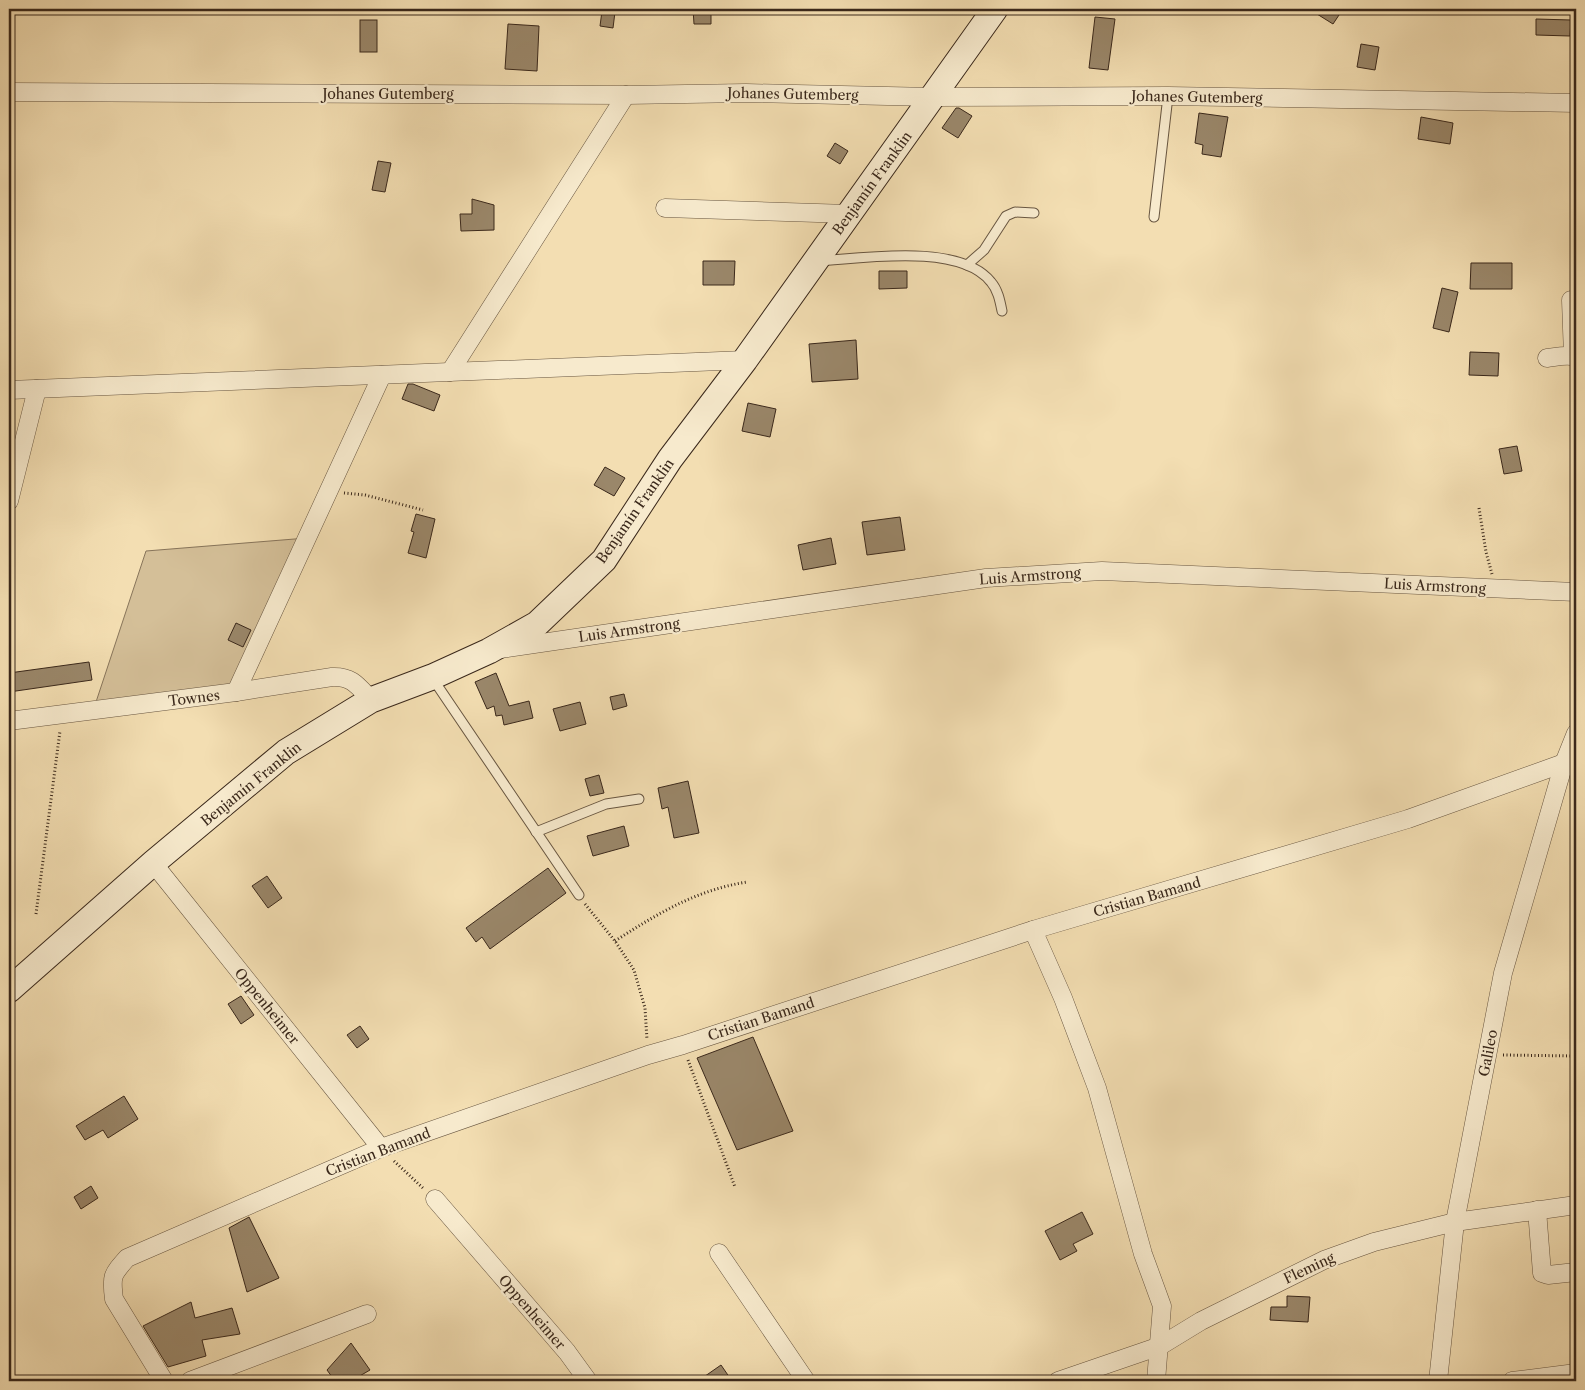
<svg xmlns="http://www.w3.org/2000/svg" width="1585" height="1390" font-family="'Libre Caslon Text',serif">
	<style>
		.green { fill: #d4bf98; stroke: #87745a }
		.building { fill: #9a876a; stroke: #3a281b }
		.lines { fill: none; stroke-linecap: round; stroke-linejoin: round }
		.lane-casing { stroke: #685641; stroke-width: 11 }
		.street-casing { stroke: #685641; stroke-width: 19 }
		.secondary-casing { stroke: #3a281b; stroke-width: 27 }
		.path { stroke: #3a281b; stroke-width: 3; stroke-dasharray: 1 2.5; stroke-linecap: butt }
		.lane { stroke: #f7eacd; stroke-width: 9 }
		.street { stroke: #f7eacd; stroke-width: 18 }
		.secondary { stroke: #f7eacd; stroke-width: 25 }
		.labels { text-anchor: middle; stroke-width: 4.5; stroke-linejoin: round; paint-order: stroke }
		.street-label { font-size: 14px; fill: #3a281b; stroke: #f7eacd }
	</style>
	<rect width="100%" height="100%" fill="#f3deb2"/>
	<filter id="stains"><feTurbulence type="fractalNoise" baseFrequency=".004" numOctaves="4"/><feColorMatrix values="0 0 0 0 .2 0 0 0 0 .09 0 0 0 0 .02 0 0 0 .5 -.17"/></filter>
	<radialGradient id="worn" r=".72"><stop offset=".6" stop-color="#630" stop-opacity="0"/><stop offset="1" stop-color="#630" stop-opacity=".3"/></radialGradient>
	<polygon class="green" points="307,538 236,692 93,711 146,551"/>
	<g class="building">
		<polygon points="693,9 711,9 711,24 694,24"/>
		<polygon points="1309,9 1343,9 1333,24"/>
		<polygon points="602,11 615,12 613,28 600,26"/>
		<polygon points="1095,17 1115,19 1108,70 1089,68"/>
		<polygon points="1536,19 1571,20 1570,36 1536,35"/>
		<rect x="360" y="20" width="17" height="32"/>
		<polygon points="508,24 539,26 537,71 505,69"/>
		<polygon points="1361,44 1379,47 1375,70 1357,67"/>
		<polygon points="956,108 959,108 972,116 958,138 942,128"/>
		<polygon points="1199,113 1228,117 1221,157 1202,154 1203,145 1195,143"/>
		<polygon points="1421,117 1453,123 1450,144 1418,139"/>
		<polygon points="835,143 848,151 840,164 827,156"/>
		<polygon points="378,161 391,163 385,192 372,190"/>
		<polygon points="472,199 494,205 494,230 461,231 460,214 472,214"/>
		<polygon points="703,261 735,261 734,285 703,285"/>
		<polygon points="1471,263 1512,263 1512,289 1470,289"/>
		<polygon points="879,271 907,271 907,288 879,289"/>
		<polygon points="1442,288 1458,292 1449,332 1433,328"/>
		<polygon points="856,340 858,379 812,382 809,344"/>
		<polygon points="1470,352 1499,353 1498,376 1469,375"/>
		<polygon points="408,384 413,384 440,395 434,411 402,399"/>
		<polygon points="748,403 776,409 770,437 742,431"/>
		<polygon points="1517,446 1522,471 1504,474 1499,449"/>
		<polygon points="605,467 625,478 614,496 594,485"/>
		<polygon points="416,514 435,519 426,558 408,553 414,532 411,531"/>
		<polygon points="900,517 905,550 867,555 862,522"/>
		<polygon points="831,538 836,564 803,570 798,545"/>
		<polygon points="236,623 251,630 243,647 228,640"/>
		<polygon points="89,662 92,680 9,692 9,673"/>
		<polygon points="496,673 509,706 529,701 533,718 504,725 502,715 496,716 494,706 487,709 475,682"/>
		<polygon points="624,694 627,706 613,710 610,697"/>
		<polygon points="580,702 586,724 560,731 553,709"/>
		<polygon points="599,775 604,793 590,796 585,779"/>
		<polygon points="688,781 699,833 674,838 668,807 662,809 658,788"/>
		<polygon points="624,826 629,846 593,856 587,836"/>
		<polygon points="548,868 566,893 490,949 482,937 476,942 466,928"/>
		<polygon points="267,876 282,898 268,908 252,886"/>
		<polygon points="241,996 254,1015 241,1024 228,1004"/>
		<polygon points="360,1026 369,1039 357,1048 347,1035"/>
		<polygon points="753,1037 793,1131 737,1150 697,1058"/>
		<polygon points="124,1096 138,1119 108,1138 103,1130 85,1140 76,1126"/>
		<polygon points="91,1186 98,1198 81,1209 74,1197"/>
		<polygon points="1082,1212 1093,1234 1073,1244 1077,1251 1060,1260 1045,1231"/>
		<polygon points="249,1217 279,1278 247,1292 229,1228"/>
		<polygon points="1287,1296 1310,1297 1308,1322 1270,1320 1271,1307 1287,1307"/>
		<polygon points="191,1302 195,1318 232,1308 240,1334 202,1340 206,1356 168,1367 143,1326"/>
		<polygon points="351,1343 370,1370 351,1381 335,1381 327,1370"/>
		<polygon points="721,1365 732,1381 698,1381"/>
	</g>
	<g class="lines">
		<g class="lane-casing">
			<g id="lane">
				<polyline points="1154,217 1168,96"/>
				<path d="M820,261c45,-3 140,-18 171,21 7,8 9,19 11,29"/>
				<polyline points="967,265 984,250 1006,216 1015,212 1034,213"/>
				<polyline points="433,679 579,895"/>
				<polyline points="536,832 606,804 639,799"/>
			</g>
		</g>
		<g class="street-casing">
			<g id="street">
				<polyline points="9,92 626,95 746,93 933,97 1168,96 1576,103"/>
				<polyline points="665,208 849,214"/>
				<polyline points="1571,300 1573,356"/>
				<path d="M1547,358c9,-1 20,-4 29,-1"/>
				<polyline points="450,372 626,95"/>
				<polyline points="9,390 745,360"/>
				<polyline points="9,501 37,389"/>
				<polyline points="500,649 986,578 1102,571 1576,592"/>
				<polyline points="236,692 382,375"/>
				<path d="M9,721l227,-29 96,-15c20,-1 26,9 39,23"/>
				<polyline points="153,863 381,1148"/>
				<polyline points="1033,930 1063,998 1097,1088 1143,1254 1162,1306 1156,1381"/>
				<polyline points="435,1199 567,1352 588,1381"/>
				<polyline points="1537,1210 1542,1273 1548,1275 1576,1272"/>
				<polyline points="719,1253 806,1381"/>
				<path d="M164,1381l-50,-82c-3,-23 -2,-24 13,-41l254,-110 267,-93 35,-10 350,-115 375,-111 156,-56 12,-1"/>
				<polyline points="190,1381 367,1314"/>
				<polyline points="1058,1381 1160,1346 1201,1321 1324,1260 1374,1242 1455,1222 1576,1205"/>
				<polyline points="1438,1381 1455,1222 1503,973 1564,763 1576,733"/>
				<polyline points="1512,1381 1576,1373"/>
			</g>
		</g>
		<g class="secondary-casing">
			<polyline id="secondary" points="9,990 153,863 286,752 371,700 432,677 489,651 537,624 604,560 670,459 745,360 995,9"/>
		</g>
		<g class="path">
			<polyline points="344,493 365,495 423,510"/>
			<polyline points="1479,508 1486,552 1492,574"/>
			<polyline points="585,904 615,941 634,970 645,1008 647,1040"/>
			<polyline points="36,914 60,731"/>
			<path d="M615,941c42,-27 81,-51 132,-59"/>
			<polyline points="1503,1055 1576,1056"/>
			<polyline points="688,1060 735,1187"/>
			<polyline points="394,1161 424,1189"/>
		</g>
		<use href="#lane" class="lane"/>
		<use href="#street" class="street"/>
		<use href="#secondary" class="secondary"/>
	</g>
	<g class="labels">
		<g class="street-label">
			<text x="388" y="99">Johanes Gutemberg</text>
			<text transform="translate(793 94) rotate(1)" y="5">Johanes Gutemberg</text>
			<text transform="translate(1197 97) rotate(1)" y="5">Johanes Gutemberg</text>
			<text transform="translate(872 183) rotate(-54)" y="5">Benjamín Franklin</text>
			<text transform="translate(635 511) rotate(-55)" y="5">Benjamín Franklin</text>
			<text transform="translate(1030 576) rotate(-4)" y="5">Luis Armstrong</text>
			<text transform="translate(1435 586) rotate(3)" y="5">Luis Armstrong</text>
			<text transform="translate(629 630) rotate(-8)" y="5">Luis Armstrong</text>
			<text transform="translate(194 698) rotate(-7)" y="5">Townes</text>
			<text transform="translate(251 784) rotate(-39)" y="5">Benjamín Franklin</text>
			<text transform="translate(1147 897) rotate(-16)" y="5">Cristian Bamand</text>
			<text transform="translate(267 1006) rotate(51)" y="5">Oppenheimer</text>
			<text transform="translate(761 1019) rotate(-18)" y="5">Cristian Bamand</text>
			<text transform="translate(1488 1053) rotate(-79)" y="5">Galileo</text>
			<text transform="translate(378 1152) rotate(-21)" y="5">Cristian Bamand</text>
			<text transform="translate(1309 1268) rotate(-25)" y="5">Fleming</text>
			<text transform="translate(532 1312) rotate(49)" y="5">Oppenheimer</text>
		</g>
	</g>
	<rect width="1585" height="1390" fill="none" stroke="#f3deb2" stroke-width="30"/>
	<rect x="10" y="10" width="1565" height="1370" fill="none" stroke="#3a281b" stroke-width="2.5"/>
	<rect x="15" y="15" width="1555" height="1360" fill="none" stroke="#3a281b"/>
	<rect width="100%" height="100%" filter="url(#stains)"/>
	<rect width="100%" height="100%" fill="url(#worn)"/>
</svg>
